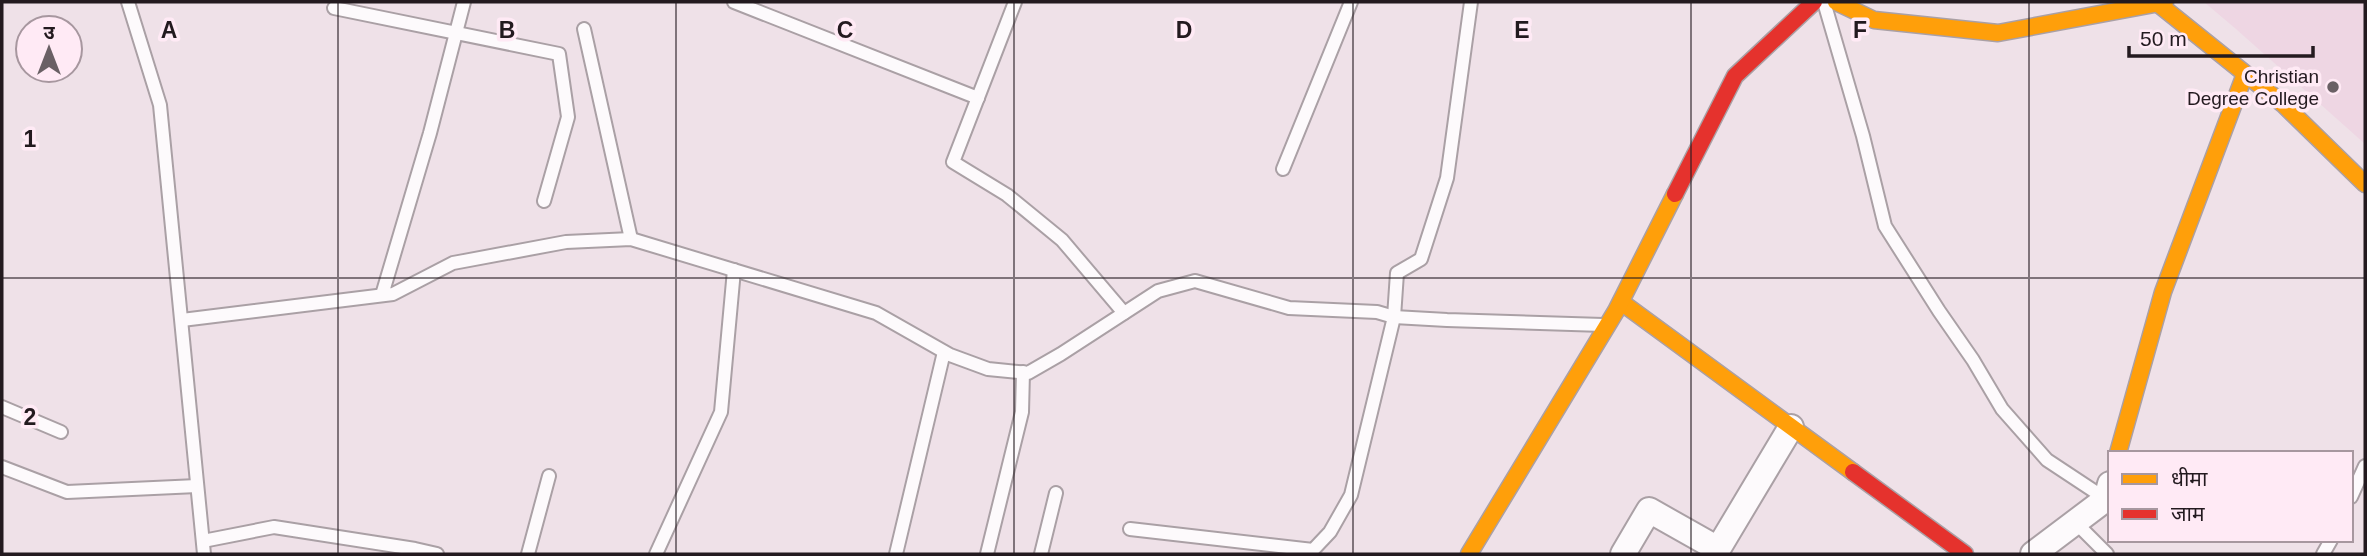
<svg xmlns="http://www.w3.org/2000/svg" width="2367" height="556" font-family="Helvetica,'Noto Sans Devanagari',sans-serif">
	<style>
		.built { fill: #eed6e3 }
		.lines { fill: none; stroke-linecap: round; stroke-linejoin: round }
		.lane-casing { stroke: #aaa0a5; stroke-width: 16 }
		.street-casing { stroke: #aaa0a5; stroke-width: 28 }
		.slow-casing { stroke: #aaa0a5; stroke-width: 19 }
		.jam-casing { stroke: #aaa0a5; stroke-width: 19 }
		.lane { stroke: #fdfafc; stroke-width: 12 }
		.street { stroke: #fdfafc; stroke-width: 24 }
		.slow { stroke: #ff9f0a; stroke-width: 16 }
		.jam { stroke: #e5322d; stroke-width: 16 }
		.grid { fill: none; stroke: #231a1f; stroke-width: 2; stroke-opacity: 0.55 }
		.poi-dot { fill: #6a6065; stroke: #ffeaf5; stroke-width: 2.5 }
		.labels { text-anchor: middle; stroke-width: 7; stroke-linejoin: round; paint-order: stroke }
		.poi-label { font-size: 19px; fill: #231a1f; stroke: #ffeaf5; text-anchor: end }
		.grid-label { font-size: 23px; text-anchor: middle; font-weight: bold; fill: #231a1f; stroke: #ffeaf5; stroke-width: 7; stroke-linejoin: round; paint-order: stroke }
	</style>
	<rect width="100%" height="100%" fill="#efe1e8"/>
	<polygon class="built" points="2204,2 2365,2 2365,144 2236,29"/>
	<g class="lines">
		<g class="lane-casing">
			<g id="lane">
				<polyline points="128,2 160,105 204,554"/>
				<polyline points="734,2 978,98"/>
				<polyline points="1015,2 953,162 1007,195 1062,240 1124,313"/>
				<polyline points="1824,2 1863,136 1885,226 1939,311 1973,360 2002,409 2047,460 2106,499"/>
				<polyline points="334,8 559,54 568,117 544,201"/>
				<polyline points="584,29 631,239"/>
				<polyline points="1283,169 1351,2"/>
				<polyline points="382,295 430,133 464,2"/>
				<polyline points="182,320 393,294 453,263 566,242 631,239 876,313 950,355 988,369 1028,373 1061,354 1158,291 1195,281 1289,308 1377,312 1394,317 1447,320 1603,325"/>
				<polyline points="2,407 61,432"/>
				<polyline points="2,467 67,492 197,486"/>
				<polyline points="2351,497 2365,466"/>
				<polyline points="2075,522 2107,554"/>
				<polyline points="1130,529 1313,550 1330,532 1351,495 1394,317 1397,273 1421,259 1447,178 1471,2"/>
				<polyline points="203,541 274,527 415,549 437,554"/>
				<polyline points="528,554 549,476"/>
				<polyline points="656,554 721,412 734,270"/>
				<polyline points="896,554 944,352"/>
				<polyline points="987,554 1022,412 1023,372"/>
				<polyline points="1041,554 1056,493"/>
				<polyline points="2323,554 2331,540"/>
			</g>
		</g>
		<g class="street-casing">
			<g id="street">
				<polyline points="1623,554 1649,510 1718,549 1791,427"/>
				<polyline points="2033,554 2106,499 2110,484"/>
			</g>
		</g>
		<g class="slow-casing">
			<g id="slow">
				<polyline points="1836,2 1874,20 1998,33 2165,2"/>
				<polyline points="2156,2 2283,104 2365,184"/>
				<polyline points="1621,302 1853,472"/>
				<polyline points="2118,453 2163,292 2245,74"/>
				<polyline points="1469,554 1616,311 1675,194"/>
			</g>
		</g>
		<g class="jam-casing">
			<g id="jam">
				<polyline points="1675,194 1735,76 1814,2"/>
				<polyline points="1853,472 1965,554"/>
			</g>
		</g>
		<use href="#lane" class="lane"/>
		<use href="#street" class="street"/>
		<use href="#slow" class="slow"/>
		<use href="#jam" class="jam"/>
	</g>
	<path class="grid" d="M338,2v552M676,2v552M1014,2v552M1353,2v552M1691,2v552M2029,2v552M2,278h2363"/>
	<circle class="poi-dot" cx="2333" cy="87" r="7"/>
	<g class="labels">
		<g class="poi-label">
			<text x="2319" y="83">Christian<tspan x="2319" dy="22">Degree College</tspan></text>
		</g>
	</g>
	<g class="grid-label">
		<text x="169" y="38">A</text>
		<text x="507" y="38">B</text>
		<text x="845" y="38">C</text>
		<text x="1184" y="38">D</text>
		<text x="1522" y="38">E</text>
		<text x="1860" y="38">F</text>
		<text x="30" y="147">1</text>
		<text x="30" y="425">2</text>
	</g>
	<rect width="2367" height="556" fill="none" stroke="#231a1f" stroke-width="7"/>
	<rect x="2108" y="451" width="245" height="91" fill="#ffeaf5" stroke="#a7979f" stroke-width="2"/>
	<rect x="2122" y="474" width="35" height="10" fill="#ff9f0a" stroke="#a7979f" stroke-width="2"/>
	<text x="2171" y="486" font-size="21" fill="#231a1f">धीमा</text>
	<rect x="2122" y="509" width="35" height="10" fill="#e5322d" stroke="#a7979f" stroke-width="2"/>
	<text x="2171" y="521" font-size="21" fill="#231a1f">जाम</text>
	<g transform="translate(49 49)"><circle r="33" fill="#ffeaf5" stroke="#a7979f" stroke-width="2"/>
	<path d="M0-5L12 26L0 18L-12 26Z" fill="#6a6065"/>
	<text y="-10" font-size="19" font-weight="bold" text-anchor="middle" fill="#231a1f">उ</text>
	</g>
	<path d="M2129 46v10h184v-10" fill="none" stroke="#231a1f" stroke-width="3.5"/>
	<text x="2140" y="46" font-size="21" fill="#231a1f" stroke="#ffeaf5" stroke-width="5" paint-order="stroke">50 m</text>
</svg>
